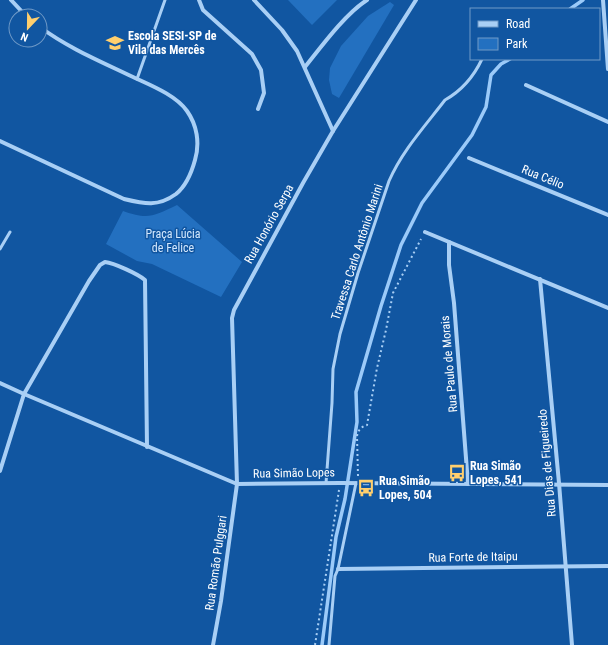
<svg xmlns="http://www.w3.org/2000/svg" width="608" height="645" font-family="'Roboto Condensed',sans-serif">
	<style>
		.green { fill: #2370c0 }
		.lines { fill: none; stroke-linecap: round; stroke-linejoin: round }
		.stream { stroke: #9bcaf9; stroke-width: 3.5 }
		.path { stroke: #a9cff5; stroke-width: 2; stroke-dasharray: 2 3; stroke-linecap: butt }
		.service { stroke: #a9cff5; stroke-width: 3 }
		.minor { stroke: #a9cff5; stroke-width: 4 }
		.labels { text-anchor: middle; stroke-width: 3; stroke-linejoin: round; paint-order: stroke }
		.poi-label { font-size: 12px; font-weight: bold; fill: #fff; stroke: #1156a1; text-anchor: start }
		.street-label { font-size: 12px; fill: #fff; stroke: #1156a1 }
		.park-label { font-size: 12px; fill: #d3e8fe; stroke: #1156a1 }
	</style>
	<rect width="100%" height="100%" fill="#1156a1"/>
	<g class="green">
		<polygon points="288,0 337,0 312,25"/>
		<polygon points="390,2 394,5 339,98 332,94 329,80 330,68 341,46 368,16"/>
		<path d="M177,205l65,57 -21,35 -69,-33 -15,-3 -31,-17 17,-33c25,9 31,5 54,-6z"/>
	</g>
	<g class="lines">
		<g class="stream">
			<polyline points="570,9 583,0"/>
			<polyline points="322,645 336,537 345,499 357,422 356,392 381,306 401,245 422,203 472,135 486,107 491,75 501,64 510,59"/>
		</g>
		<g class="path">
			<path d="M358,476l-1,-40c1,-6 4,-9 10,-11l10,-57 9,-38 7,-37 28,-54"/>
			<polyline points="315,645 339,490"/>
		</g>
		<g class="service">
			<polyline points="137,79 165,0"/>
			<polyline points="0,249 10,232"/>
			<path d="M326,483l6,-80 1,-34 7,-35 18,-61 31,-92c13,-30 36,-55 56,-81 16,-9 29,-24 37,-41"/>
			<polyline points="329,645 335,576 338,569 356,483"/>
		</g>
		<g class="minor">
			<polyline points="11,0 26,16"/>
			<polyline points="199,0 203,10 252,54 261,70 264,93 258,109"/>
			<polyline points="254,0 282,30 297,51 333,131"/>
			<polyline points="603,0 608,69"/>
			<path d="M305,67c16,-20 40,-53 62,-67"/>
			<polyline points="526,85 608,122"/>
			<path d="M0,141l124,58c21,5 34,8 52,-5 10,-8 16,-23 19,-34 5,-17 2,-35 -8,-49 -11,-16 -37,-26 -54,-34 -31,-15 -65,-29 -93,-50"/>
			<polyline points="469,158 608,215"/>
			<polyline points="425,232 608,308"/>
			<polyline points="449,242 449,265 454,303 468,484"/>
			<polyline points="540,279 559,483 572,645"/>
			<polyline points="0,383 24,394 237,484 340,483 608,485"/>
			<path d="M0,471l24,-77 65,-113 11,-16 5,-3c9,1 33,12 40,18l2,167"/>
			<polyline points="338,569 608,566"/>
			<polyline points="213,645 221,601 237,484 232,318 234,310 303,183 333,131 416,0"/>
		</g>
	</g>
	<defs>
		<g id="school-bare" transform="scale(1.38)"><path d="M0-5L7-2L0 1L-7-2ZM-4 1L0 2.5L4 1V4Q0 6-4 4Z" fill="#ffcf6e" stroke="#1156a1" stroke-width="2.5" paint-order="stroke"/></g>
		<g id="bus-bare" transform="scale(1.38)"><path d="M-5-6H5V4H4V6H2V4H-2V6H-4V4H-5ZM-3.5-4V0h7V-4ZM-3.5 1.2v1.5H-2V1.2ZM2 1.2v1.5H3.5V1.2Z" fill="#ffcf6e" stroke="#1156a1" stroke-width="2.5" paint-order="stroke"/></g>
	</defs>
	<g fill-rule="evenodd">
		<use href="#school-bare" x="115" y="43"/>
		<use href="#bus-bare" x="457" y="473"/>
		<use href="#bus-bare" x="366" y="488"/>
	</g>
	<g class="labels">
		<g class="poi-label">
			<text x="128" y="40">Escola SESI-SP de<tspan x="128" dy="14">Vila das Mercês</tspan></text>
			<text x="470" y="470">Rua Simão<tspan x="470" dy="14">Lopes, 541</tspan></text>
			<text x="379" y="485">Rua Simão<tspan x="379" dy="14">Lopes, 504</tspan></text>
		</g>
		<g class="street-label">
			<text transform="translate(543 177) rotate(22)" y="4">Rua Célio</text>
			<text transform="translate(269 224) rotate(-61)" y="4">Rua Honório Serpa</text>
			<text transform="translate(357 252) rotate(-72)" y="4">Travessa Carlo Antônio Marini</text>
			<text transform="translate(449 364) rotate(-95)" y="4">Rua Paulo de Morais</text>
			<text transform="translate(547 463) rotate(-95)" y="4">Rua Dias de Figueiredo</text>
			<text transform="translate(294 473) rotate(-1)" y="4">Rua Simão Lopes</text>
			<text transform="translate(473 557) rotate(-1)" y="4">Rua Forte de Itaipu</text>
			<text transform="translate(216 563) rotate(-82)" y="4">Rua Romão Pulggari</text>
		</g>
		<g class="park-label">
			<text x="173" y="238">Praça Lúcia<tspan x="173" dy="14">de Felice</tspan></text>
		</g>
	</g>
	<rect x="470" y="8" width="130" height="52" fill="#1156a1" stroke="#709ac7"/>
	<rect x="478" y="21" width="20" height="6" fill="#a9cff5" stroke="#709ac7"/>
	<text x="506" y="28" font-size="12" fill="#ffffff">Road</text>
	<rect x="478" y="38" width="20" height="12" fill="#2370c0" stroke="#709ac7"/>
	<text x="506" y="48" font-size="12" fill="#ffffff">Park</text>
	<g transform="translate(28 28) rotate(202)"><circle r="19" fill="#1156a1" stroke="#709ac7"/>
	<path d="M0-3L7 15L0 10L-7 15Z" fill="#ffcf6e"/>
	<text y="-6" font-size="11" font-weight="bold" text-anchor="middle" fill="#ffffff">N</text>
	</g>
</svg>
